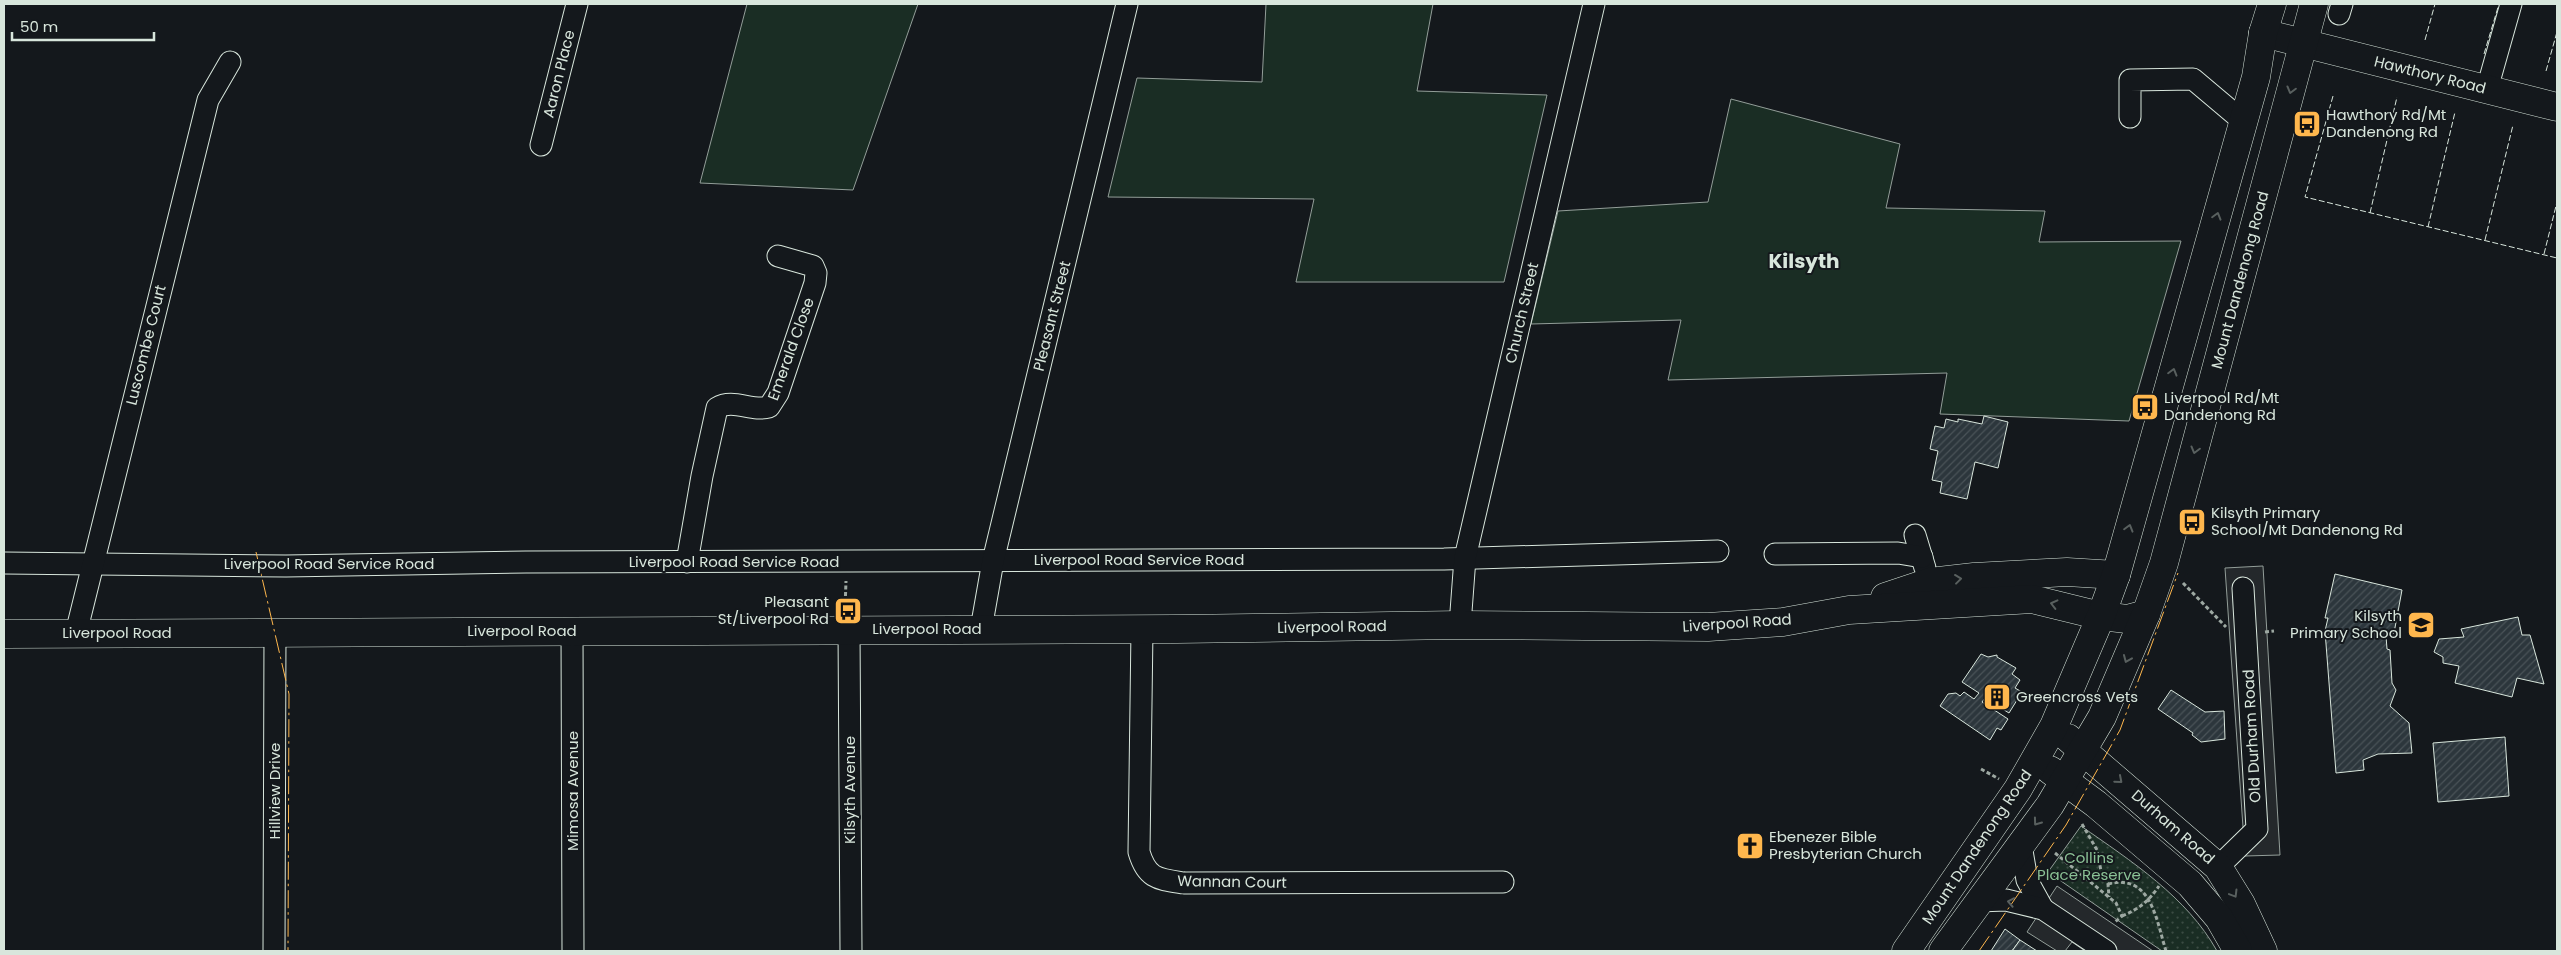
<svg xmlns="http://www.w3.org/2000/svg" width="2561" height="955" font-family="Poppins,sans-serif">
	<style>
		.grass { fill: #1a2d24; stroke: #939e99 }
		.park { fill: url(#park-dots); stroke: #939e99 }
		.parking { fill: #24282b; stroke: #939e99 }
		.building { fill: url(#building-hatch); stroke: #d8e6dc }
		.lines { fill: none; stroke-linecap: round; stroke-linejoin: round }
		.minor-casing { stroke: #d8e6dc; stroke-width: 23 }
		.major-casing { stroke: #d8e6dc; stroke-width: 29 }
		.path { stroke: #9da8a2; stroke-width: 3; stroke-dasharray: 4 2.5; stroke-linecap: butt }
		.minor { stroke: #14181c; stroke-width: 21 }
		.major { stroke: #14181c; stroke-width: 28 }
		.fence { stroke: #d8e6dc; stroke-width: 1; stroke-dasharray: 6 2.5; stroke-linecap: butt }
		.power { stroke: #ffb74d; stroke-width: 1; stroke-dasharray: 18 4 2.5 4; stroke-linecap: butt }
		.oneway { stroke: #59605f }
		.labels { text-anchor: middle; stroke-width: 4; stroke-linejoin: round; paint-order: stroke }
		.street-label { font-size: 15px; fill: #d8e6dc; stroke: #14181c }
		.poi-label { font-size: 15px; fill: #d8e6dc; stroke: #14181c; text-anchor: start }
		.park-label { font-size: 15px; fill: #8ac095; stroke: #14181c }
		.district-label { font-size: 20px; font-weight: bold; fill: #d8e6dc; stroke: #14181c }
	</style>
	<defs>
		<pattern id="park-dots" width="8" height="8" patternUnits="userSpaceOnUse" patternTransform="scale(1.25)"><rect width="8" height="8" fill="#1a2d24"/><path d="M2 2h.1M6 6h.1" fill="none" stroke="#3b4b43" stroke-width="1.8" stroke-linecap="round"/></pattern>
		<pattern id="building-hatch" width="6" height="6" patternUnits="userSpaceOnUse" patternTransform="scale(1.25)"><rect width="6" height="6" fill="#2c363c"/><path d="M-1 1l2-2M0 6l6-6M5 7l2-2" fill="none" stroke="#4a5358"/></pattern>
	</defs>
	<rect width="100%" height="100%" fill="#14181c"/>
	<g class="grass">
		<polygon points="747,4 918,4 853,190 700,183"/>
		<polygon points="1266,4 1433,4 1417,91 1547,95 1504,282 1296,282 1314,199 1108,197 1137,78 1262,82"/>
		<polygon points="1731,99 1900,144 1886,208 2045,211 2039,242 2181,241 2129,421 1940,414 1947,373 1668,380 1681,320 1531,324 1558,211 1708,202"/>
	</g>
	<path class="park" d="M2081,826c50,35 106,71 136,125h-55l-114,-79z"/>
	<g class="parking">
		<polygon points="2263,566 2280,855 2245,856 2225,568"/>
		<polygon points="2057,886 2153,951 2085,951 2072,942 2065,951 2057,951 2027,932"/>
	</g>
	<g class="building">
		<polygon points="1984,416 2008,422 1998,468 1975,462 1967,499 1940,493 1942,482 1932,480 1938,451 1930,449 1935,426 1944,428 1946,419 1958,422 1958,419 1982,424"/>
		<polygon points="2335,574 2402,590 2394,633 2386,636 2387,649 2390,650 2392,683 2396,690 2390,706 2409,723 2412,753 2378,754 2363,760 2364,770 2336,773 2325,631 2328,618 2325,618"/>
		<polygon points="2518,617 2522,635 2530,635 2544,684 2517,678 2512,697 2455,683 2459,666 2443,663 2443,657 2434,652 2439,639 2464,637 2461,629"/>
		<polygon points="1981,654 1988,657 1997,655 1997,657 2016,668 2012,674 2020,680 2015,688 2022,692 2009,713 1985,698 1982,702 2008,719 2001,730 1997,728 1990,740 1940,706 1948,694 1956,693 1960,696 1964,692 1974,699 1979,693 1962,682"/>
		<polygon points="2171,690 2205,712 2224,711 2225,739 2201,742 2192,735 2193,733 2158,709"/>
		<polygon points="2505,737 2509,796 2438,802 2433,743"/>
		<polygon points="2005,929 2020,940 2012,951 1991,951"/>
		<polygon points="2020,940 2037,951 2012,951"/>
	</g>
	<g class="lines">
		<g class="minor-casing">
			<g id="minor">
				<polyline points="2339,14 2342,4"/>
				<polyline points="2487,89 2511,4"/>
				<polyline points="2130,117 2130,80 2193,79 2244,122"/>
				<polyline points="541,145 577,4"/>
				<polyline points="1915,535 1925,568"/>
				<polyline points="1775,554 1898,553 1922,557"/>
				<path d="M687,562l15,-86 15,-68c16,-10 35,4 52,-1l9,-14 37,-110 1,-10 -3,-7 -35,-10"/>
				<polyline points="4,563 286,566 526,562 1444,559 1718,551"/>
				<polyline points="1460,625 1465,558 1594,4"/>
				<polyline points="849,629 851,951"/>
				<polyline points="981,629 993,561 1127,4"/>
				<path d="M1142,629l-3,223c8,27 19,27 45,31l319,-1"/>
				<polyline points="572,631 573,951"/>
				<polyline points="76,633 208,100 230,62"/>
				<polyline points="2021,845 2027,880 2043,909"/>
				<polyline points="2218,867 2257,829 2243,588"/>
				<polyline points="1978,901 2006,900 2043,909 2106,951"/>
				<polyline points="274,951 275,632"/>
			</g>
		</g>
		<g class="major-casing">
			<g id="major">
				<polyline points="2263,33 2557,107"/>
				<polyline points="1885,597 1930,582 1974,577 2067,572 2116,575"/>
				<polyline points="4,634 1177,629 1460,625 1708,627 1783,622 1849,610 2032,599 2101,616 2127,619 2146,614"/>
				<polyline points="2068,738 2218,867 2241,904 2263,951"/>
				<polyline points="2050,770 2096,804 2190,884 2219,918 2238,951"/>
				<polyline points="1906,951 2018,789 2054,726 2101,616 2116,575 2256,77 2263,33 2272,4"/>
				<polyline points="1943,951 2050,805 2102,717 2146,614 2164,563 2314,4"/>
			</g>
		</g>
		<g class="path">
			<polyline points="2183,583 2226,627"/>
			<polyline points="845,609 846,581"/>
			<polyline points="2265,632 2274,631"/>
			<polyline points="1981,769 1999,779"/>
			<polyline points="2082,824 2097,850 2101,871 2108,884 2109,897"/>
			<polyline points="2055,853 2116,903 2122,916 2115,922"/>
			<path d="M2108,884c43,-11 48,35 58,67"/>
			<path d="M2122,916c17,-7 27,-15 37,-30"/>
		</g>
		<use href="#minor" class="minor"/>
		<use href="#major" class="major"/>
		<g class="fence">
			<polyline points="2425,40 2435,4"/>
			<polyline points="2484,54 2499,4"/>
			<polyline points="2546,71 2557,32"/>
			<polyline points="2333,96 2305,197 2557,258"/>
			<polyline points="2370,213 2397,97"/>
			<polyline points="2428,227 2455,112"/>
			<polyline points="2485,240 2513,125"/>
			<polyline points="2544,254 2557,202"/>
		</g>
		<g class="power">
			<polyline points="256,552 289,694 288,951"/>
			<polyline points="1979,951 2066,825 2120,730 2178,573"/>
		</g>
	</g>
	<defs><path id="oneway-chevron" d="M-2-3.5L2.5 0L-2 3.5" fill="none" stroke-width="1.6" stroke-linecap="round" stroke-linejoin="round" transform="scale(1.25)"/></defs>
	<g class="oneway">
		<use href="#oneway-chevron" transform="translate(2291 90) rotate(105)"/>
		<use href="#oneway-chevron" transform="translate(2217 216) rotate(-74)"/>
		<use href="#oneway-chevron" transform="translate(2173 372) rotate(-74)"/>
		<use href="#oneway-chevron" transform="translate(2195 450) rotate(105)"/>
		<use href="#oneway-chevron" transform="translate(2129 528) rotate(-74)"/>
		<use href="#oneway-chevron" transform="translate(1958 579) rotate(-7)"/>
		<use href="#oneway-chevron" transform="translate(2054 604) rotate(-166)"/>
		<use href="#oneway-chevron" transform="translate(2127 659) rotate(113)"/>
		<use href="#oneway-chevron" transform="translate(2119 780) rotate(41)"/>
		<use href="#oneway-chevron" transform="translate(2037 822) rotate(126)"/>
		<use href="#oneway-chevron" transform="translate(2234 894) rotate(59)"/>
		<use href="#oneway-chevron" transform="translate(2011 902) rotate(-169)"/>
	</g>
	<defs>
		<g id="bus-square" transform="scale(1.4375)"><rect x="-9" y="-9" width="18" height="18" rx="4" fill="#ffb74d" stroke="#14181c"/><path d="M-5-6H5V4H4V6H2V4H-2V6H-4V4H-5ZM-3.5-4V0h7V-4ZM-3.5 1.2v1.5H-2V1.2ZM2 1.2v1.5H3.5V1.2Z" fill="#111"/></g>
		<g id="school-square" transform="scale(1.4375)"><rect x="-9" y="-9" width="18" height="18" rx="4" fill="#ffb74d" stroke="#14181c"/><path d="M0-5L7-2L0 1L-7-2ZM-4 1L0 2.5L4 1V4Q0 6-4 4Z" fill="#111"/></g>
		<g id="building-square" transform="scale(1.4375)"><rect x="-9" y="-9" width="18" height="18" rx="4" fill="#ffb74d" stroke="#14181c"/><path d="M-4-6H4V6H1V3H-1V6H-4ZM-2.5-4.3h1.7v1.8h-1.7ZM.8-4.3h1.7v1.8H.8ZM-2.5-1h1.7V.8h-1.7ZM.8-1h1.7V.8H.8Z" fill="#111"/></g>
		<g id="church-square" transform="scale(1.4375)"><rect x="-9" y="-9" width="18" height="18" rx="4" fill="#ffb74d" stroke="#14181c"/><path d="M-1.2-6h2.4v3.5h3.3v2.4h-3.3V6h-2.4V-.1h-3.3v-2.4h3.3Z" fill="#111"/></g>
	</defs>
	<g fill-rule="evenodd">
		<use href="#bus-square" x="2307" y="124"/>
		<use href="#bus-square" x="2145" y="407"/>
		<use href="#bus-square" x="2192" y="522"/>
		<use href="#bus-square" x="848" y="611"/>
		<use href="#school-square" x="2421" y="625"/>
		<use href="#building-square" x="1997" y="697"/>
		<use href="#church-square" x="1750" y="846"/>
	</g>
	<g class="labels">
		<g class="street-label">
			<text transform="translate(559 74) rotate(-76)" y="5">Aaron Place</text>
			<text transform="translate(2430 75) rotate(14)" y="5">Hawthory Road</text>
			<text transform="translate(2240 280) rotate(-75)" y="5">Mount Dandenong Road</text>
			<text transform="translate(1522 313) rotate(-77)" y="5">Church Street</text>
			<text transform="translate(1052 316) rotate(-76)" y="5">Pleasant Street</text>
			<text transform="translate(146 345) rotate(-76)" y="5">Luscombe Court</text>
			<text transform="translate(791 349) rotate(-70)" y="5">Emerald Close</text>
			<text x="1139" y="565">Liverpool Road Service Road</text>
			<text x="734" y="567">Liverpool Road Service Road</text>
			<text x="329" y="569">Liverpool Road Service Road</text>
			<text transform="translate(1737 623) rotate(-4)" y="5">Liverpool Road</text>
			<text transform="translate(1332 627) rotate(-1)" y="5">Liverpool Road</text>
			<text x="927" y="634">Liverpool Road</text>
			<text x="522" y="636">Liverpool Road</text>
			<text x="117" y="638">Liverpool Road</text>
			<text transform="translate(2252 736) rotate(-93)" y="5">Old Durham Road</text>
			<text transform="translate(850 790) rotate(-90)" y="5">Kilsyth Avenue</text>
			<text transform="translate(275 791) rotate(-90)" y="5">Hillview Drive</text>
			<text transform="translate(573 791) rotate(-90)" y="5">Mimosa Avenue</text>
			<text transform="translate(2173 827) rotate(41)" y="5">Durham Road</text>
			<text transform="translate(1977 847) rotate(-56)" y="5">Mount Dandenong Road</text>
			<text transform="translate(1232 882) rotate(1)" y="5">Wannan Court</text>
		</g>
		<g class="poi-label">
			<text x="2326" y="120">Hawthory Rd/Mt<tspan x="2326" dy="17">Dandenong Rd</tspan></text>
			<text x="2164" y="403">Liverpool Rd/Mt<tspan x="2164" dy="17">Dandenong Rd</tspan></text>
			<text x="2211" y="518">Kilsyth Primary<tspan x="2211" dy="17">School/Mt Dandenong Rd</tspan></text>
			<text x="829" y="607" text-anchor="end">Pleasant<tspan x="829" dy="17">St/Liverpool Rd</tspan></text>
			<text x="2402" y="621" text-anchor="end">Kilsyth<tspan x="2402" dy="17">Primary School</tspan></text>
			<text x="2016" y="702">Greencross Vets</text>
			<text x="1769" y="842">Ebenezer Bible<tspan x="1769" dy="17">Presbyterian Church</tspan></text>
		</g>
		<g class="park-label">
			<text x="2089" y="863">Collins<tspan x="2089" dy="17">Place Reserve</tspan></text>
		</g>
		<g class="district-label">
			<text x="1804" y="268">Kilsyth</text>
		</g>
	</g>
	<rect width="2561" height="955" fill="none" stroke="#d8e6dc" stroke-width="10"/>
	<path d="M12 32v8h142v-8" fill="none" stroke="#d8e6dc" stroke-width="2.5"/>
	<text x="20" y="32" font-size="15" fill="#d8e6dc" stroke="#14181c" stroke-width="4" paint-order="stroke">50 m</text>
</svg>
